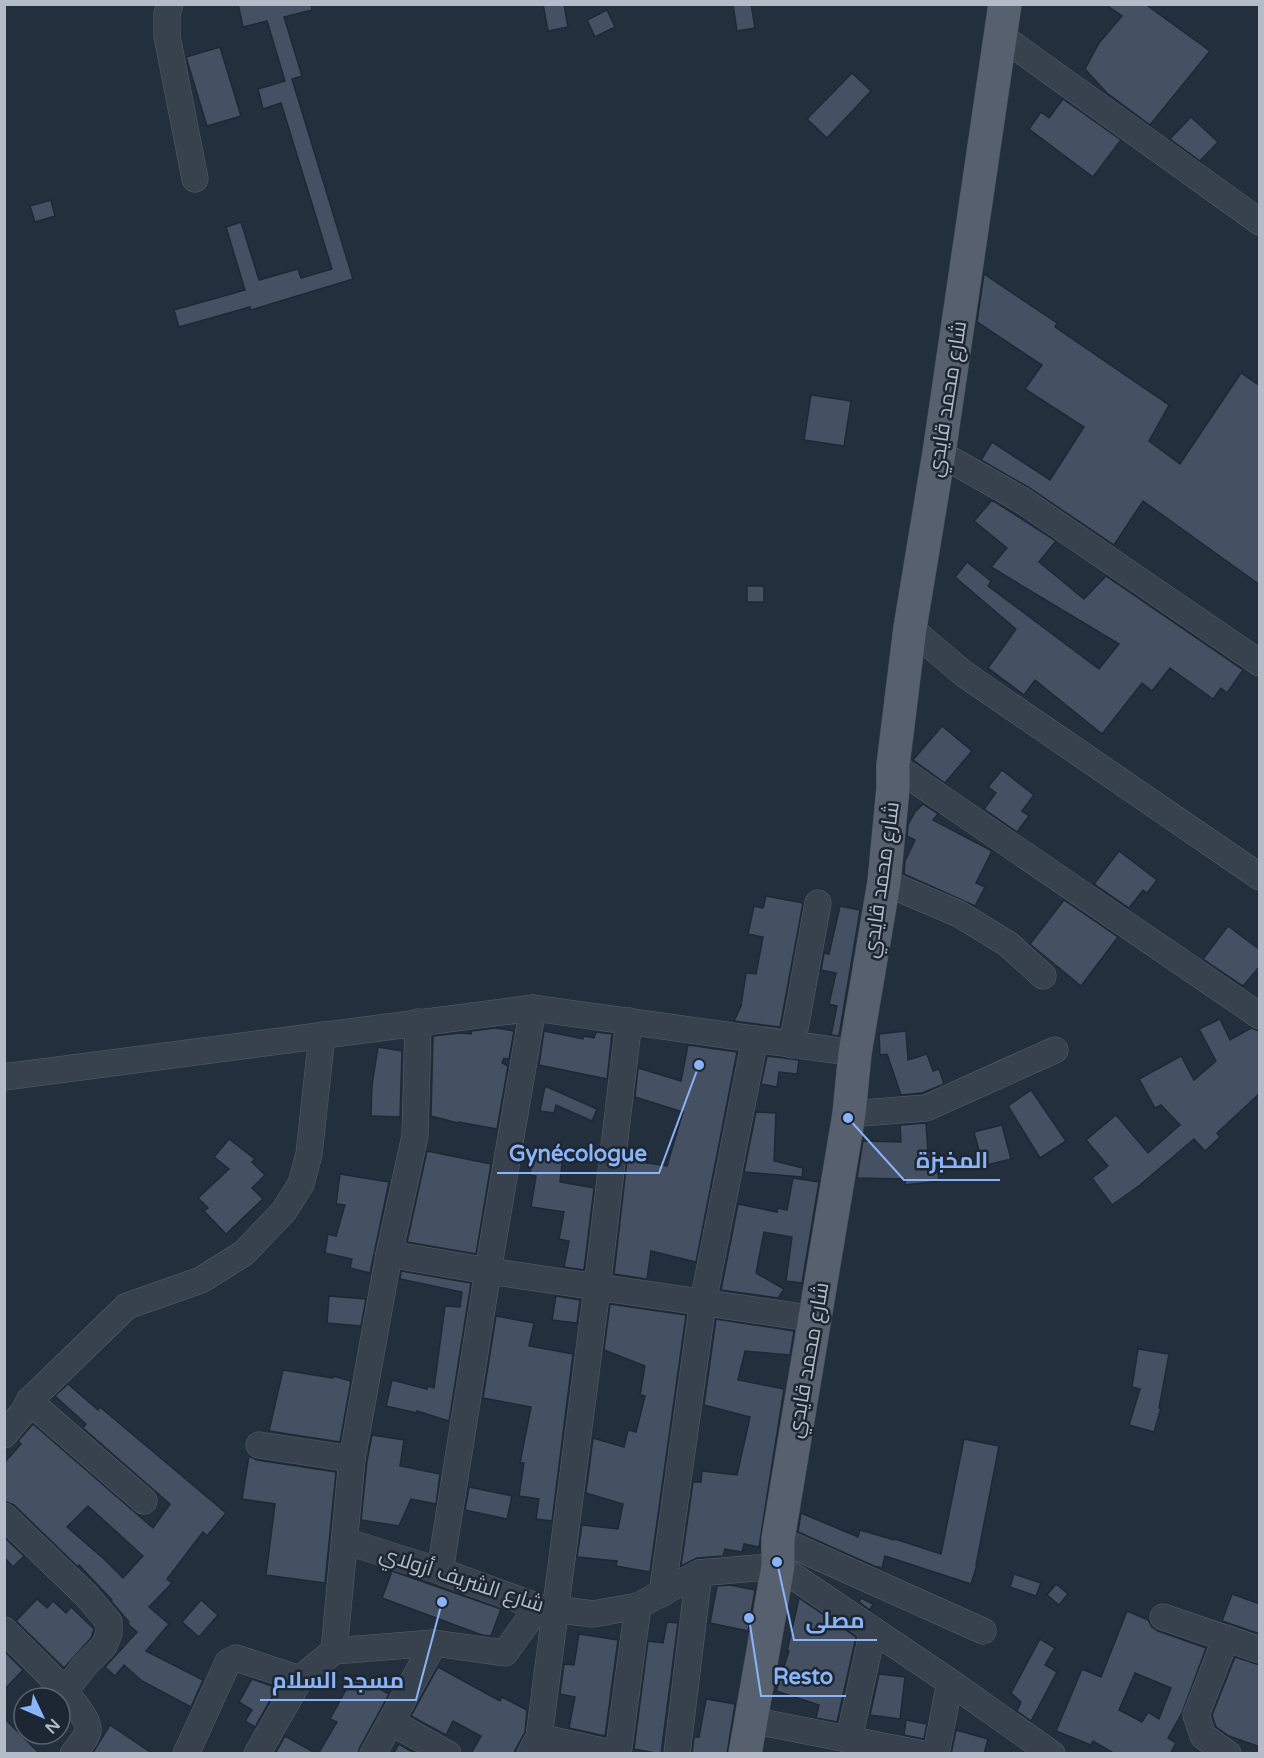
<svg xmlns="http://www.w3.org/2000/svg" width="1264" height="1758" font-family="'Varela Round',Cairo,sans-serif">
	<style>
		.building { fill: #455162; stroke: #1f2835; stroke-width: 1.5; fill-rule: evenodd }
		.lines { fill: none; stroke-linecap: round; stroke-linejoin: round }
		.minor-casing { stroke: #565f6c; stroke-width: 27 }
		.major-casing { stroke: #414a57; stroke-width: 34 }
		.minor { stroke: #38414e; stroke-width: 26 }
		.major { stroke: #56606e; stroke-width: 33 }
		.labels { text-anchor: middle; stroke-width: 5; stroke-linejoin: round; paint-order: stroke }
		.street-label { font-size: 21px; fill: #b4bcc9; stroke: #1d2633 }
		.leader { fill: none; stroke: #8ab4f8; stroke-width: 2 }
		.callout-dot { fill: #8ab4f8; stroke: #1d2633; stroke-width: 2 }
		.callout-label { font-size: 22px; text-anchor: middle; font-weight: bold; fill: #8ab4f8; stroke: #1d2633; stroke-width: 5; stroke-linejoin: round; paint-order: stroke }
	</style>
	<rect width="100%" height="100%" fill="#242f3e"/>
	<g class="building">
		<polygon points="238,4 311,4 312,10 284,17 302,76 292,79 353,279 251,310 250,307 179,327 174,310 245,290 226,227 241,222 259,280 298,269 301,278 332,269 281,103 263,109 258,89 285,81 267,21 243,27"/>
		<polygon points="543,4 564,4 568,27 548,31"/>
		<polygon points="733,4 751,4 755,28 737,31"/>
		<polygon points="1105,4 1145,4 1210,51 1150,125 1107,93 1085,69 1099,43 1122,16"/>
		<polygon points="607,10 615,27 595,37 587,20"/>
		<polygon points="220,47 241,116 207,126 186,57"/>
		<polygon points="852,73 871,91 827,138 807,119"/>
		<polygon points="1063,99 1121,140 1093,177 1029,129 1041,112 1049,118"/>
		<polygon points="1191,117 1218,142 1200,161 1170,139"/>
		<polygon points="51,200 55,216 35,222 30,206"/>
		<polygon points="984,274 1057,323 1055,327 1169,405 1149,441 1180,464 1241,373 1260,386 1260,585 1143,501 1114,545 1028,487 981,460 992,442 1050,480 1084,427 1025,389 1042,365 977,322"/>
		<polygon points="811,395 851,401 844,446 804,440"/>
		<polygon points="992,500 1056,541 1039,562 1084,599 1106,576 1243,670 1227,693 1221,688 1213,699 1170,668 1152,691 1142,683 1102,734 1035,680 1024,695 988,668 1016,629 955,577 967,562 991,581 988,586 1099,669 1119,644 991,567 1007,548 974,521"/>
		<rect x="747" y="586" width="17" height="16"/>
		<polygon points="942,726 972,751 945,783 913,760"/>
		<polygon points="1002,770 1034,795 1022,811 1029,816 1017,832 984,809 996,793 988,787"/>
		<polygon points="923,804 938,814 933,820 992,851 976,883 985,887 975,906 904,874 905,861 915,840 907,836 908,825 915,812"/>
		<polygon points="1119,851 1157,880 1147,893 1143,890 1129,908 1094,884"/>
		<polygon points="766,896 803,903 780,1027 734,1021 741,1006 746,973 756,974 763,937 748,934 754,906 763,908"/>
		<polygon points="1064,900 1118,937 1081,986 1030,944"/>
		<polygon points="840,906 860,910 839,1036 831,1035 837,1006 829,1004 836,973 821,970 824,953 829,954"/>
		<polygon points="1228,926 1260,950 1260,966 1243,986 1203,959"/>
		<polygon points="1220,1019 1230,1040 1251,1028 1260,1031 1260,1093 1217,1133 1220,1137 1205,1151 1194,1139 1140,1185 1112,1205 1092,1178 1108,1166 1086,1140 1116,1115 1148,1153 1180,1125 1161,1105 1155,1108 1139,1079 1181,1056 1194,1080 1216,1061 1199,1029"/>
		<polygon points="496,1028 514,1031 509,1059 504,1058 502,1063 508,1066 497,1129 459,1122 458,1123 431,1116 433,1036 460,1033 471,1034 471,1031"/>
		<polygon points="544,1031 583,1039 584,1036 594,1038 596,1032 612,1034 607,1079 539,1065"/>
		<polygon points="906,1031 908,1060 927,1054 933,1071 939,1069 944,1084 922,1093 901,1095 887,1054 880,1055 879,1034"/>
		<polygon points="688,1045 737,1052 696,1262 651,1251 647,1279 614,1274 627,1160 667,1166 683,1112 635,1097 638,1068 681,1081"/>
		<polygon points="378,1047 402,1051 400,1117 371,1116 372,1085"/>
		<polygon points="767,1056 799,1060 797,1074 779,1072 777,1087 761,1084"/>
		<polygon points="545,1086 597,1109 592,1121 556,1105 554,1113 540,1111"/>
		<polygon points="1031,1090 1066,1141 1040,1158 1008,1106"/>
		<polygon points="756,1112 776,1113 774,1161 803,1168 802,1177 744,1172"/>
		<polygon points="926,1123 928,1152 930,1152 931,1165 937,1165 939,1181 905,1185 905,1179 857,1178 863,1141 901,1142 900,1125"/>
		<polygon points="1002,1125 1011,1159 983,1166 974,1132"/>
		<polygon points="229,1139 255,1159 252,1162 265,1175 252,1188 263,1199 226,1234 204,1211 208,1208 198,1198 229,1169 214,1157"/>
		<polygon points="427,1151 491,1164 476,1254 407,1242"/>
		<polygon points="533,1151 563,1155 560,1182 594,1188 584,1270 564,1267 569,1241 559,1239 564,1212 531,1207 536,1176 530,1175"/>
		<polygon points="340,1174 389,1182 370,1273 350,1268 352,1259 325,1253 328,1234 336,1236 345,1205 336,1204"/>
		<polygon points="793,1178 819,1182 802,1283 786,1281 792,1237 764,1232 756,1273 784,1289 778,1298 721,1290 738,1204 777,1212 778,1208 787,1210"/>
		<polygon points="401,1271 471,1283 449,1421 417,1411 417,1413 386,1406 392,1380 427,1389 428,1386 434,1388 445,1306 460,1307 462,1292 400,1279"/>
		<polygon points="329,1296 366,1299 361,1326 327,1323"/>
		<polygon points="556,1296 580,1300 577,1323 552,1320"/>
		<polygon points="610,1304 686,1315 650,1572 616,1566 617,1561 577,1557 582,1525 618,1529 623,1504 586,1493 593,1438 624,1447 628,1430 636,1432 645,1396 640,1395 645,1366 604,1350"/>
		<polygon points="496,1316 534,1323 529,1346 573,1354 552,1521 536,1519 539,1499 519,1496 524,1463 520,1463 531,1407 483,1398"/>
		<polygon points="716,1319 794,1331 790,1355 745,1351 738,1380 784,1389 759,1547 744,1544 742,1552 725,1549 723,1556 697,1558 681,1566 693,1482 701,1482 702,1471 737,1475 750,1417 704,1405"/>
		<polygon points="1138,1349 1169,1354 1159,1408 1161,1408 1154,1432 1129,1425 1140,1389 1132,1387"/>
		<polygon points="283,1370 333,1378 333,1376 351,1381 340,1442 269,1431"/>
		<path d="M68,1384l30,26 2,-3 126,106 -19,23 -4,-4 -36,47 5,4 -23,24 20,17 -23,27 57,29 -12,27 -49,-26 -18,-16 -9,11 -10,-9 32,-35 -9,-8 1,-2 -18,-21 1,-1 -33,-35 -1,2 -64,-62 -10,-4v-38l17,-19 -3,-3 15,-17 120,104 17,-24 -87,-76 3,-4 -31,-28zM88,1506l55,50 -20,22 -19,-19 -37,-32z"/>
		<polygon points="372,1435 404,1440 400,1466 440,1474 436,1504 411,1499 399,1526 361,1520 367,1461"/>
		<polygon points="964,1439 999,1446 976,1565 977,1565 971,1584 885,1556 882,1568 874,1566 798,1532 801,1513 858,1537 860,1530 894,1540 895,1539 941,1554"/>
		<polygon points="249,1456 257,1460 336,1472 325,1583 266,1575 275,1504 242,1499"/>
		<polygon points="469,1487 512,1496 507,1519 465,1510"/>
		<polygon points="4,1537 24,1556 13,1567 4,1557"/>
		<polygon points="392,1571 501,1609 491,1636 482,1635 382,1598"/>
		<polygon points="1014,1574 1041,1583 1036,1596 1010,1587"/>
		<polygon points="1056,1584 1068,1594 1059,1605 1047,1595"/>
		<polygon points="730,1585 755,1590 748,1631 710,1623 717,1586"/>
		<polygon points="1232,1594 1260,1604 1260,1634 1222,1621"/>
		<polygon points="799,1598 856,1637 837,1722 816,1718 819,1705 776,1691 789,1651 787,1651"/>
		<polygon points="861,1598 873,1604 870,1610 859,1602"/>
		<polygon points="37,1599 47,1608 53,1601 66,1613 71,1607 94,1629 91,1638 64,1668 16,1621"/>
		<polygon points="201,1600 218,1615 199,1637 182,1622"/>
		<path d="M1127,1611l21,9 4,7 6,4 48,17 -24,65 -14,25 8,5 -6,11h-55l-22,-13 -2,4 -35,-14 26,-62 19,8zM1135,1673l36,15 -12,31 -11,-7 -6,10 -23,-12z"/>
		<polygon points="667,1622 678,1623 661,1754 634,1749 648,1641 663,1643"/>
		<polygon points="579,1634 618,1640 605,1736 569,1728 575,1697 560,1694 564,1664 574,1665"/>
		<polygon points="1040,1639 1055,1648 1045,1665 1057,1672 1031,1721 1017,1711 1021,1702 1011,1693"/>
		<polygon points="4,1651 23,1670 4,1690"/>
		<polygon points="1235,1657 1260,1665 1260,1747 1229,1736 1216,1727 1212,1715"/>
		<polygon points="438,1667 500,1701 502,1697 527,1710 525,1732 513,1754 471,1754 481,1736 453,1721 446,1735 411,1716"/>
		<polygon points="879,1674 905,1677 900,1719 870,1715"/>
		<polygon points="354,1675 389,1694 360,1747 358,1754 318,1754 337,1722 330,1719"/>
		<polygon points="252,1679 277,1688 255,1727 245,1721 252,1710 239,1702"/>
		<polygon points="706,1699 735,1704 727,1754 692,1754 694,1737 699,1737"/>
		<polygon points="4,1718 40,1754 4,1754"/>
		<polygon points="906,1720 927,1724 924,1739 904,1735"/>
		<polygon points="110,1725 153,1754 92,1754"/>
		<polygon points="956,1730 988,1739 984,1754 951,1754"/>
		<polygon points="285,1736 317,1754 275,1754"/>
		<polygon points="399,1744 416,1754 393,1754"/>
	</g>
	<g class="lines">
		<g class="minor-casing">
			<g id="minor">
				<polyline points="170,4 167,14 167,36 195,179"/>
				<polyline points="1001,36 1260,222"/>
				<polyline points="939,453 1020,499 1260,663"/>
				<polyline points="910,628 964,674 1260,877"/>
				<polyline points="893,765 1260,1016"/>
				<polyline points="884,882 959,914 1008,944 1043,976"/>
				<polyline points="792,1045 818,903"/>
				<polyline points="4,1077 533,1008 855,1053"/>
				<polyline points="849,1114 926,1108 1055,1050"/>
				<polyline points="389,1254 488,1271 816,1319"/>
				<polyline points="29,1401 144,1501"/>
				<polyline points="4,1435 24,1411 29,1401 127,1306 201,1280 244,1253 284,1211 301,1184 309,1154 322,1035"/>
				<polyline points="259,1445 352,1459"/>
				<polyline points="4,1516 87,1596 109,1622 109,1633 104,1646 85,1665 65,1691"/>
				<polyline points="778,1539 983,1631"/>
				<polyline points="345,1541 440,1571 538,1607 593,1614 638,1606 699,1573 778,1566 950,1682 1052,1754"/>
				<polyline points="440,1571 488,1271 533,1008"/>
				<polyline points="662,1594 703,1302 755,1039"/>
				<polyline points="1163,1617 1260,1650"/>
				<path d="M4,1630c16,16 87,81 84,100 -1,8 -10,17 -15,24"/>
				<polyline points="1226,1638 1196,1715 1203,1736 1228,1754"/>
				<polyline points="334,1651 352,1459 389,1254 415,1136 418,1022"/>
				<polyline points="751,1720 923,1754"/>
				<polyline points="391,1722 448,1754"/>
				<polyline points="539,1737 597,1288 629,1021"/>
				<polyline points="849,1739 873,1630"/>
				<polyline points="186,1754 228,1662 236,1658 300,1679"/>
				<polyline points="257,1754 300,1679 334,1651 434,1643"/>
				<polyline points="373,1754 434,1643 505,1653 538,1607"/>
				<polyline points="530,1754 539,1737 615,1754"/>
				<polyline points="618,1754 638,1606"/>
				<polyline points="677,1754 699,1573"/>
				<polyline points="936,1754 950,1682"/>
			</g>
		</g>
		<g class="major-casing">
			<polyline id="major" points="745,1754 778,1566 778,1539 849,1114 855,1053 884,882 893,788 893,765 910,628 939,453 1005,4"/>
		</g>
		<use href="#minor" class="minor"/>
		<use href="#major" class="major"/>
	</g>
	<g class="labels">
		<g class="street-label">
			<text transform="translate(947 399) rotate(-81)" y="7">شارع محمد قايدي</text>
			<text transform="translate(881 880) rotate(-82)" y="7">شارع محمد قايدي</text>
			<text transform="translate(808 1360) rotate(-80)" y="7">شارع محمد قايدي</text>
			<text transform="translate(462 1579) rotate(18)" y="7">شارع الشريف أزولاي</text>
		</g>
	</g>
	<path class="leader" d="M699 1065L659 1173H497M848 1118L904 1180H1000M777 1562L794 1640H877M749 1618L761 1696H846M442 1602L416 1700H260"/>
	<g class="callout-dot">
		<circle cx="699" cy="1065" r="6"/>
		<circle cx="848" cy="1118" r="6"/>
		<circle cx="777" cy="1562" r="6"/>
		<circle cx="749" cy="1618" r="6"/>
		<circle cx="442" cy="1602" r="6"/>
	</g>
	<g class="callout-label">
		<text x="578" y="1161">Gynécologue</text>
		<text x="952" y="1168">المخبزة</text>
		<text x="835" y="1628">مصلى</text>
		<text x="803" y="1684">Resto</text>
		<text x="338" y="1688">مسجد السلام</text>
	</g>
	<rect width="1264" height="1758" fill="none" stroke="#b4bcc9" stroke-width="12"/>
	<g transform="translate(42 1716) rotate(134)"><circle r="28" fill="#1d2633" stroke="#59626f" stroke-width="1.5"/>
	<path d="M0-4.5L10 22L0 15L-10 22Z" fill="#8ab4f8"/>
	<text y="-9" font-size="16" font-weight="bold" text-anchor="middle" fill="#b4bcc9">N</text>
	</g>
</svg>
